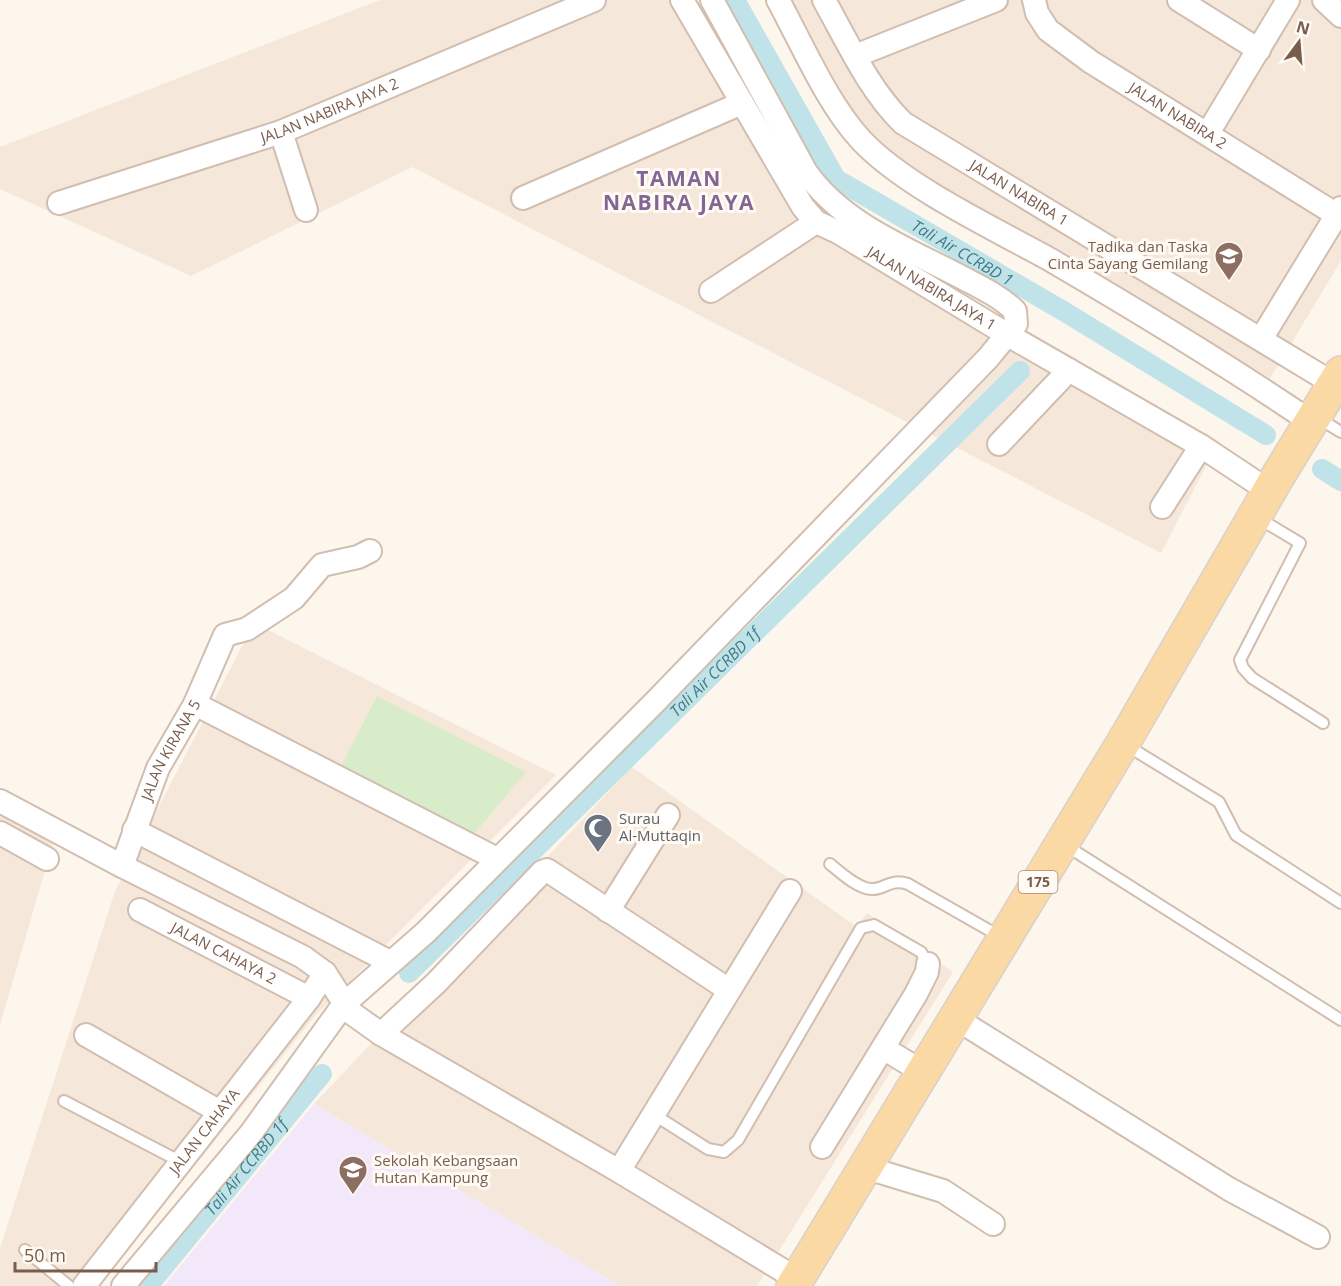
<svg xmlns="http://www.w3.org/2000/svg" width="1341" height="1286" font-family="'Open Sans',sans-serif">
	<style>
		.residential { fill: #f5e8da }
		.education { fill: #f3e8fa }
		.green { fill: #d8ecc9 }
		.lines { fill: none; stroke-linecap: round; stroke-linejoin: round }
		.canal { stroke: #bfe3e8; stroke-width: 20 }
		.lane-casing { stroke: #d1beb0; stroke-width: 14 }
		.street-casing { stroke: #d1beb0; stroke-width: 26 }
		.primary-casing { stroke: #dad1cd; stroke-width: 36 }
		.lane { stroke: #fff; stroke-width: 10 }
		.street { stroke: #fff; stroke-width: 22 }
		.primary { stroke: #fbd9a5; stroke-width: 33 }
		.labels { text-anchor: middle; stroke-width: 6; stroke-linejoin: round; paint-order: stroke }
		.shield { fill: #fffaf3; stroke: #a28b7f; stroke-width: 1.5 }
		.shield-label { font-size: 14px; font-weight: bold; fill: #7a5c4d }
		.street-label { font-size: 15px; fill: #7a5c4d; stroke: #fffaf3 }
		.education-label { font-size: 15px; fill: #785e54; stroke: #fffaf3; text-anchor: end }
		.worship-label { font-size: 15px; fill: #5b616d; stroke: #fffaf3; text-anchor: start }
		.water-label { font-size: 16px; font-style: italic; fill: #437c86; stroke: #fffaf3 }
		.district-label { font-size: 21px; font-weight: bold; letter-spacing: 1.5px; fill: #846695; stroke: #fffaf3 }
	</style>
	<rect width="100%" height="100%" fill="#fdf6ec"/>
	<g class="residential">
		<polygon points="380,0 698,0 825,215 1219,441 1161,553 412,167 191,276 0,189 0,147"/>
		<polygon points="790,0 1329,0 1341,13 1341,261 1266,385 873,149"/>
		<polygon points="254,623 556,775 315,1016 98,1286 0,1286 0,1248 115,891"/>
		<polygon points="632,767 857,927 867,913 953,972 757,1286 620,1286 314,1104"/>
		<polygon points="0,815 53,843 0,1025"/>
	</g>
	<polygon class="education" points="314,1104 620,1286 164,1286"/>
	<polygon class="green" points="377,696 526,772 468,841 337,774"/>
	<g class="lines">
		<g class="canal">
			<path id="s1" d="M735,0l101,179 229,133 201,123"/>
			<polyline points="1322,469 1341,481"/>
			<path id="s2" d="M409,973l611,-602"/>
			<path id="s3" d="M148,1286l174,-212"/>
		</g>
		<g class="lane-casing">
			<g id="lane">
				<polyline points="1318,418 1341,432"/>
				<polyline points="1258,518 1300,543 1240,660 1243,668 1252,678 1323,723"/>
				<polyline points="1126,745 1219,802 1236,835 1341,903"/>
				<polyline points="1065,845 1341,1020"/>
				<path d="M830,864c10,8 27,24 41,25 14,1 18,-11 37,-5l93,53"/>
				<polyline points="64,1101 181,1162"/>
				<polyline points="653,1114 708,1149 724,1152 738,1140 861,928 874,925 921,952 928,964"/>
				<polyline points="25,1250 69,1286"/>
			</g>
		</g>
		<g class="street-casing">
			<g id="street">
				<path id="s4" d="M682,0l121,207 13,15 22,10 170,103 193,111 68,45"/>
				<path d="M778,0c24,44 49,103 83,140 43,46 132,88 188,119 89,52 177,105 262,163"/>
				<path id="s5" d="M824,0c23,41 45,90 79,123l431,261"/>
				<path id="s6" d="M1034,0l3,13 11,17 43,32 246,153"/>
				<polyline points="1179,0 1259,50"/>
				<polyline points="1324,0 1341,16"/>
				<polyline points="855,56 996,0"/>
				<polyline points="281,132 306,210"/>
				<polyline points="1208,133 1288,0"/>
				<polyline points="523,198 742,103"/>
				<path id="s7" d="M59,203l222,-71 313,-132"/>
				<polyline points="711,291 816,222"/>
				<polyline points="1261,339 1341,208"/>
				<polyline points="999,444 1069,370"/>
				<polyline points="1162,507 1201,446"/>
				<polyline points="195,704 497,859"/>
				<polyline points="0,801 122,866 303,957 325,973 350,1012 381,1034 619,1171 797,1279"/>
				<polyline points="134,830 390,962"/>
				<polyline points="0,833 47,859"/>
				<path id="s8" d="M122,866l36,-98 37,-64 30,-69 22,-6 47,-31 28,-33 36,-8 12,-6"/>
				<path id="s9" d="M140,910l169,88"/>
				<polyline points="608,911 668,815"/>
				<polyline points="955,1018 1229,1189 1318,1237"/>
				<polyline points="381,1034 436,983 542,872 547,870 729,990"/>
				<polyline points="86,1035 220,1112"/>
				<polyline points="883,1048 921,1071"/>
				<polyline points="822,1147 916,994 927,972 928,964"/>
				<polyline points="864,1167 943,1191 993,1224"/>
				<polyline points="619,1171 790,891"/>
				<path id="s10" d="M84,1286l225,-288 16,-25"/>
				<path d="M123,1286l128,-153 93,-129 82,-72 229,-230 333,-344 28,-34 -1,-13c-14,-14 -33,-23 -50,-32 -56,-30 -122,-54 -159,-107l-94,-172"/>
			</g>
		</g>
		<g class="primary-casing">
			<polyline id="primary" points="793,1286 1123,743 1278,476 1341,373"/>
		</g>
		<use href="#lane" class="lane"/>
		<use href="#street" class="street"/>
		<use href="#primary" class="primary"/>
	</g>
	<defs>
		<g id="school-pin" transform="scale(1.5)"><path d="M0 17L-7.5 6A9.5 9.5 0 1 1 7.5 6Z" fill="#8d6e63" stroke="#fffaf3"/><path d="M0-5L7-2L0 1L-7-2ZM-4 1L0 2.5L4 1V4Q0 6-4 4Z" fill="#fff"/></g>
		<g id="mosque-pin" transform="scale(1.5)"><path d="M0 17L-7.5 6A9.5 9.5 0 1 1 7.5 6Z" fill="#6b7280" stroke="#fffaf3"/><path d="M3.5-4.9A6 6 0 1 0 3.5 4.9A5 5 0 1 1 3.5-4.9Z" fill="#fff"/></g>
	</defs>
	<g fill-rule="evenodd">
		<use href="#school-pin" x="1229" y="256"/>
		<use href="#mosque-pin" x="598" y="828"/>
		<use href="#school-pin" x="353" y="1170"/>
	</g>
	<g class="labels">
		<rect class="shield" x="1018.5" y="871" width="39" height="22" rx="4.5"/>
		<g class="shield-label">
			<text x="1038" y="887">175</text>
		</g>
		<g class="street-label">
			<text dy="5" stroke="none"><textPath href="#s7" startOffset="286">JALAN NABIRA JAYA 2</textPath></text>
			<text dy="5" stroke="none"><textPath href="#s6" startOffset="189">JALAN NABIRA 2</textPath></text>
			<text dy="5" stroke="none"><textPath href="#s5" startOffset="282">JALAN NABIRA 1</textPath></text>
			<text dy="5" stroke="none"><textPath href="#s4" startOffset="393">JALAN NABIRA JAYA 1</textPath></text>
			<text dy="5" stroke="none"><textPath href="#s8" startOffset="126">JALAN KIRANA 5</textPath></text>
			<text dy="5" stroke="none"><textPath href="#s9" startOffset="94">JALAN CAHAYA 2</textPath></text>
			<text dy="5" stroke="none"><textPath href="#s10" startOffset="196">JALAN CAHAYA</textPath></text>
		</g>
		<g class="education-label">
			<text x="1208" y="252">Tadika dan Taska<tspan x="1208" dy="17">Cinta Sayang Gemilang</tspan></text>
			<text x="374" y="1166" text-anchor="start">Sekolah Kebangsaan<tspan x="374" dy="17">Hutan Kampung</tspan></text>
		</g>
		<g class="worship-label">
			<text x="619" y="824">Surau<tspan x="619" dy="17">Al-Muttaqin</tspan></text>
		</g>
		<g class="water-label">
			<text dy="6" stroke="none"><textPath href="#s1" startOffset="352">Tali Air CCRBD 1</textPath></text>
			<text dy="6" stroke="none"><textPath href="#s2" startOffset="429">Tali Air CCRBD 1f</textPath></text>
			<text dy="6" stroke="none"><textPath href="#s3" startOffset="154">Tali Air CCRBD 1f</textPath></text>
		</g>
		<g class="district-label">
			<text x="679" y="186">TAMAN<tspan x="679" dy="24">NABIRA JAYA</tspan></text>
		</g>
	</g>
	<g transform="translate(1299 42) rotate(16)" stroke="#fffaf3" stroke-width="4.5" paint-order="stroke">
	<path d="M0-4.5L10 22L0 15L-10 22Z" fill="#7a5c4d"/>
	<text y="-9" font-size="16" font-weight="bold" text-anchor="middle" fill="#7a5c4d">N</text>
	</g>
	<path d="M15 1262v9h141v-9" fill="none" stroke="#7a5c4d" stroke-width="3"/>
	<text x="24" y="1262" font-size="18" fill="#7a5c4d" stroke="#fffaf3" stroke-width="4.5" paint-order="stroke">50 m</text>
</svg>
